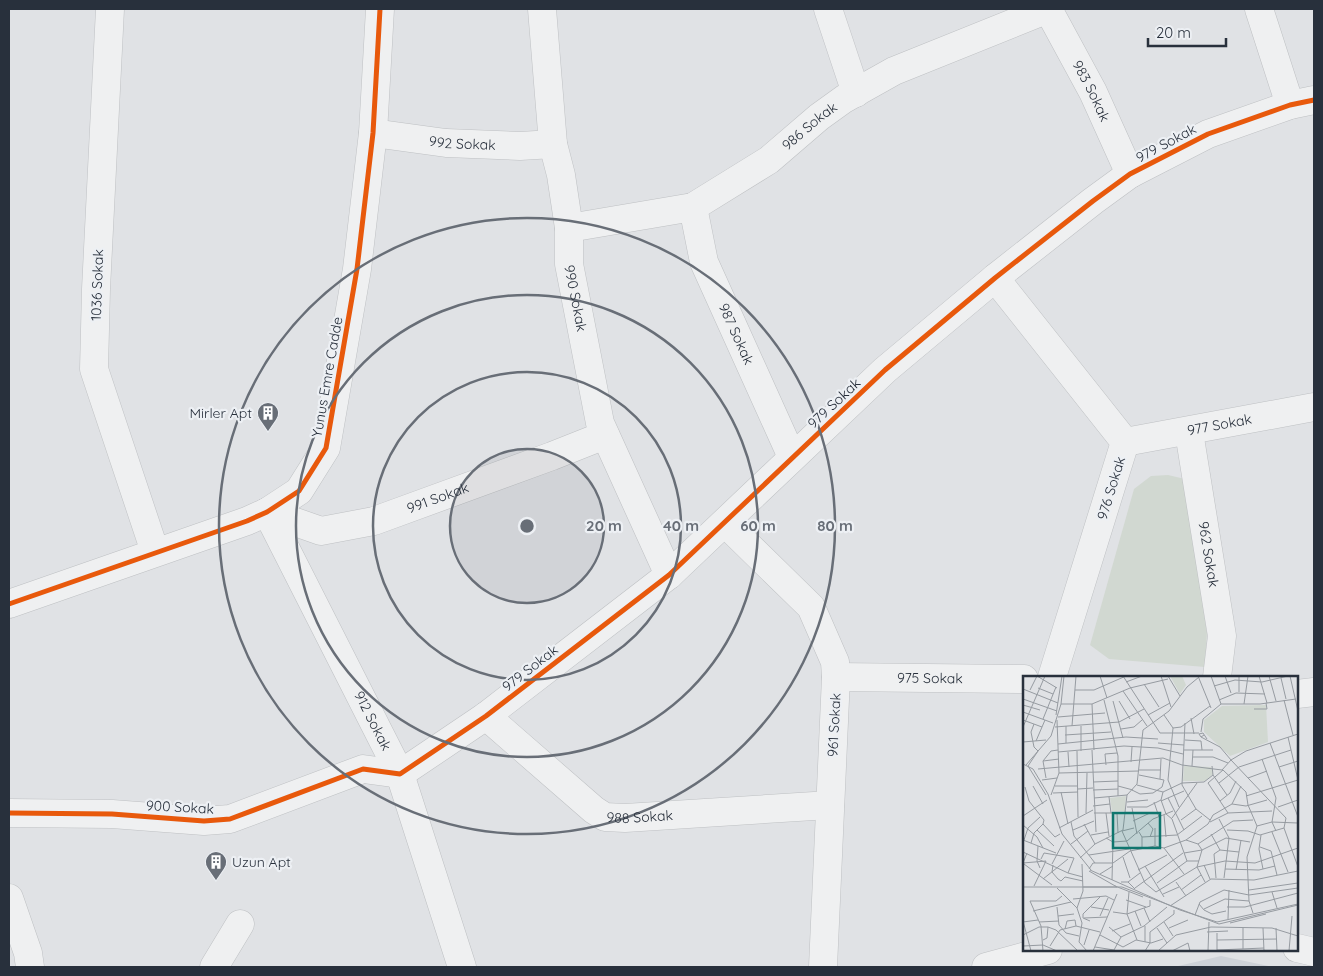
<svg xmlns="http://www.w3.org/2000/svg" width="1323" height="976" font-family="Quicksand,sans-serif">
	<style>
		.built { fill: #ced2d8 }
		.green { fill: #d1d8d1 }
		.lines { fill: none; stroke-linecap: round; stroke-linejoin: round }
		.minor-casing { stroke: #bec0c3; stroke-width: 29 }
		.minor { stroke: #eff0f1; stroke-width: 28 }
		.cycleway-casing { stroke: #edf0f4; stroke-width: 8 }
		.cycleway { stroke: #e8590c; stroke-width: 5 }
		.ring { fill: none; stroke: #686e77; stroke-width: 2.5 }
		.labels { text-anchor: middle; stroke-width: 4.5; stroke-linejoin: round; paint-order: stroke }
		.street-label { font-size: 14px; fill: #28303c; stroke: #edf0f4 }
		.poi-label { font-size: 14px; fill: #28303c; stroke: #edf0f4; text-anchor: end }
		.inset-road { fill: none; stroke: #969ba1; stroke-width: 1 }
		.view { fill: #0f766e; fill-opacity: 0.15; stroke: #0f766e; stroke-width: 2.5 }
		.inset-edge { fill: none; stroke: #28303c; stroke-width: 2.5 }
		.centre { fill: #686e77; stroke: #edf0f4; stroke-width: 2.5 }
		.ring-label { font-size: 15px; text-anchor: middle; font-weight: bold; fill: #686e77; stroke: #edf0f4; stroke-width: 4.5; stroke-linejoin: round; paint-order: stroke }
	</style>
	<rect width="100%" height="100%" fill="#e0e2e5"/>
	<polygon class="built" points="1221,956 1273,967 1174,967"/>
	<polygon class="green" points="1168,475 1185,479 1207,633 1205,667 1109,659 1090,645 1134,489 1151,476"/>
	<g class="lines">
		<g class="minor-casing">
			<g id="minor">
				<polyline points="110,9 96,289 94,369 155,552"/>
				<path id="s1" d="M542,9l11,135 8,31 8,53v36l31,159 69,152"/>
				<polyline points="828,9 856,93"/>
				<polyline points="1259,9 1290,105"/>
				<path id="s2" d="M373,133l73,10 74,3 33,-2"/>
				<path id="s3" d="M693,207l11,55 88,195"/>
				<path id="s4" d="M569,228l124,-21 76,-47 50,-43 25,-18 50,-28 154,-62 45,83 37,82"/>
				<polyline points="995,278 1125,442 1052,677"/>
				<path id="s5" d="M1189,432l33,204 -5,41"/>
				<path id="s6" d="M1125,442l189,-35"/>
				<path id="s7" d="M267,512l133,262 62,193"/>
				<path id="s8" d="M267,512l54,19 53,-10 178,-65 53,-21"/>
				<polyline points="725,523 811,607 835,662 836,677 823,967"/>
				<polyline points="9,604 247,521 267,512 299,491 326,448 357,269 373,133 380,9"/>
				<path id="s9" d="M836,677l188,2"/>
				<polyline points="1297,694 1314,692"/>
				<path id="s10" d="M486,716l108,94 11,7 20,1 205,-13"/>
				<polyline points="9,813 112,814 204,821 230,819 363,769 400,774 486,716 669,575 885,370 995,278 1093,201 1130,174 1208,134 1290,105 1314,100"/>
				<polyline points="9,898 28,953 30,967"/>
				<polyline points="1297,948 1314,952"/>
				<polyline points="214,967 240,924"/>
				<polyline points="986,967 1048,950"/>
			</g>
		</g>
		<use href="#minor" class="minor"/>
		<g class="cycleway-casing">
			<g id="cycleway">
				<polyline points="9,604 247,521 267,512 299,491 326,448 357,269 373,133 380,9"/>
				<polyline points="9,813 112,814 204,821 230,819 363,769 400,774 486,716 669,575 885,370 995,278 1093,201 1130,174 1208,134 1290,105 1314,100"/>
			</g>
		</g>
		<use href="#cycleway" class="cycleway"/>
	</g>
	<circle cx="527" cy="526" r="77" fill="#686e77" fill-opacity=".12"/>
	<g class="ring">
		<circle cx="527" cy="526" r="77"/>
		<circle cx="527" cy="526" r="154"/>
		<circle cx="527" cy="526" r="231"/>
		<circle cx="527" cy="526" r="308"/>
	</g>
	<defs>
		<g id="building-pin" transform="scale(1.125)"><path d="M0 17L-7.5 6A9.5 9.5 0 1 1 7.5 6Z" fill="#686e77" stroke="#edf0f4"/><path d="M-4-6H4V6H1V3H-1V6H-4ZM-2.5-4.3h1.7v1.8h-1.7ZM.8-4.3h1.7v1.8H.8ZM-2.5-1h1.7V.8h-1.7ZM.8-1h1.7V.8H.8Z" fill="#fff"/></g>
	</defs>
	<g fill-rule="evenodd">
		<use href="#building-pin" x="268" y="413"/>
		<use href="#building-pin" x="216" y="862"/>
	</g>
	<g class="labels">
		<g class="street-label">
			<text dy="5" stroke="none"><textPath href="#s4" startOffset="628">983 Sokak</textPath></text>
			<text dy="5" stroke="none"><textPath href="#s4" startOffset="268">986 Sokak</textPath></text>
			<text dy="5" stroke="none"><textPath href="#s2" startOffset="90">992 Sokak</textPath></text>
			<text transform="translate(1166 143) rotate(-28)" y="5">979 Sokak</text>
			<text transform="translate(97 285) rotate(-88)" y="5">1036 Sokak</text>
			<text dy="5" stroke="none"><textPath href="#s1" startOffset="292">990 Sokak</textPath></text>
			<text dy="5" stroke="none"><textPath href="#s3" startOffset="135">987 Sokak</textPath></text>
			<text transform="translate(327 377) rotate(-80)" y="5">Yunus Emre Cadde</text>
			<text transform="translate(834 403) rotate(-43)" y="5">979 Sokak</text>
			<text dy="5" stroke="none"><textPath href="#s6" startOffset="96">977 Sokak</textPath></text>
			<text transform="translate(1111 488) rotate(-73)" y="5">976 Sokak</text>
			<text dy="5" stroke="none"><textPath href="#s8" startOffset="179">991 Sokak</textPath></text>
			<text dy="5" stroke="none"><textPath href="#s5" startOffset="124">962 Sokak</textPath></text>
			<text transform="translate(530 668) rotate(-38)" y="5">979 Sokak</text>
			<text dy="5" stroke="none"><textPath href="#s9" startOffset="94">975 Sokak</textPath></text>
			<text dy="5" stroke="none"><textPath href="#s7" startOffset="234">912 Sokak</textPath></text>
			<text transform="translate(834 725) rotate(-87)" y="5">961 Sokak</text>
			<text transform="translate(180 807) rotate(3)" y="5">900 Sokak</text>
			<text dy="5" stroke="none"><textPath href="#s10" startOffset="191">988 Sokak</textPath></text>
		</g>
		<g class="poi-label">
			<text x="252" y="418">Mirler Apt</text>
			<text x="232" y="867" text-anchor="start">Uzun Apt</text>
		</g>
	</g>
	<g transform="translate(1023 676)">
		<rect width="275" height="275" fill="#e0e2e5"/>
		<path d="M147,0h12l4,9 -6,9zM243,29l2,37 -38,14 -26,-24v-12l18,-14zM161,90l27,1 2,7 -8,7h-22zM103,120l-1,15h-13l-2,-13z" fill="#d1d8d1"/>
		<path class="inset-road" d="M14,0l20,12M77,0l7,22M100,0l37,57h39M138,0l10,31M145,0l12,20M175,0l13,32M202,0l6,17M236,0l8,27M246,0l7,25M267,0l8,35M258,2l5,21M103,6l16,-6M121,8l15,23M191,10l21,-6 27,2 26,-6M15,12l15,6M0,13l35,14M7,14l7,-14M52,14h19l32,-14M100,15l24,35M216,16v-16M0,23l34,12M81,24l14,56v40M196,24l17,-7 29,1M261,24l9,35M90,25l10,37M96,25l11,18M38,28h31l38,-16 38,-9M69,28l2,46M198,28h39l36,-5M221,28l4,-28M0,29l17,5M231,33h13l-1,-6M0,36l30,11M33,39l6,-39M125,39l22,-12M141,39l9,13 8,-1 29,-21M35,41l47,-4M168,42l3,16M20,43l13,-32M0,44l19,7M162,47l-3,62 14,24 14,11M11,48l-3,8 3,15 4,4M49,50l4,-50M58,50v25M0,51l22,-51M32,51l64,-5 25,-13M150,52l-5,52 11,27M98,53l13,-2 8,-7M178,56l2,-13 18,-15 -10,-28M275,58l-52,17 -15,9 55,58 -2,10 14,39M42,59l46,-3M181,59l-3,2 -2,-3 4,-1 4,6M265,61l10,43M162,64l16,1 1,9M13,65l9,-21M0,66l23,-2M43,67v-17M135,67l26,2M247,67l28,74M35,68l68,-7 32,2M69,74l4,82M161,74h29M15,75l-10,15 18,29M54,75l1,66M35,76l66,-6 34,2 25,6M45,76l1,15M170,81h20l15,6M239,83l14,39 -4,24 4,9M20,85l8,-10 7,-1M20,85l3,17M20,85l16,-2M108,86l1,-15M0,88l10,5 15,25 14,40 29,36M3,89l25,-29 10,-32 3,-28M83,89l-1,-11 12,-1M169,90l1,-16M189,90l1,9 14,20M256,91l19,-6M15,93l125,-11 19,7 40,5 9,-10 -11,-13 -19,-10M116,94h22M36,97l80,-2M116,99l25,5M225,102l19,-7M137,103l1,-20M19,104l15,-2M70,106l25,-1M185,107l15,-13 23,22 2,13 9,21 -10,31 2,44 4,12M185,107l20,30M196,107l20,-16 52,-17M114,109l26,7 19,-9 22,-1 9,-7M10,110l10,18M32,110h23M95,110l15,4M2,111l4,14 15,19 -1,4 12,13 5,-3M55,113l15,-1M70,114l25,-1M109,114l8,4 13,-1 9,-6 2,-7M38,116l7,32M140,116l-2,8 5,14 6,5 15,42M30,117l25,-1M28,119l8,-22 -2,-53M223,120l52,-16M86,121l2,16M71,122l33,-3M145,122l16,32M138,125l23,-10M197,125l10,-8 6,-12M104,126l21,-2M131,126l5,15M209,128l9,-18M70,130l17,-2M104,131h20l14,-7M255,131l20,-7M109,132l5,26M63,137l1,-40M71,137h32M83,137l3,23M94,137l1,20M141,139l2,22M0,140l24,-16M149,142l25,-35M196,143l10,19 -5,40M158,144l15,-11M110,145l17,-8M48,146l3,14 21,27M187,146l18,-9 44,-2M125,147l5,6 -3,8M61,148l11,20M0,149l14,12 6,11M234,150l15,-4 26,1M36,152l34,-18M111,152l-12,3 23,52 11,9 41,-25 28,-6 30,2 43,-15M14,154l17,16M50,154l21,-9M204,154l21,1 12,4 24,-7M116,156l3,5v12M249,156l16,40M188,158l9,16M68,159l17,-3M238,159l-2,14 4,20M119,161l35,-2 25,-19M83,162l7,4 14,-1 26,-22 20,-8M0,164l33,13M163,164l12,4 35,-23 20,-1M0,167l5,-15 12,-11M8,167l3,-10 9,-9M48,168l17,-13M175,168l4,6 -5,17 8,15M15,170l-1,15 3,7M132,170v-18M237,171l11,4 6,24M141,172l20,26M0,176l45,21 15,4M4,177l-4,10 23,-2 -12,25M161,177l18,-3 24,-12 24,4M66,179l40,-6M100,181l7,21M57,182l15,-14 28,-14 4,-35 10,-11 6,-54 26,-19 18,-24 12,-10M18,183l3,-6 30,5 -6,15M90,187l17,-12 25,-5 9,2 22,-8 22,-16 5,-9 19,-11 14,2 21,-6M1,188l28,21M29,188l12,-23M30,189l-1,7 6,7 3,2 4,-4 18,4M181,189l6,14M122,190l19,31M66,193l4,-6h19M202,193l34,1 16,-4M67,194l90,40 37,12 81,-18M115,194l29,-15M213,194l5,-30M66,195l28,16M77,198l13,-8M193,202l-2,-24 6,-4 19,2M20,203l25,-20M89,204l1,-38M98,206h7l7,7M105,206l12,-9M153,206l10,14M134,207l30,-22h12M92,210l28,11M0,211h99l97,37 79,-19M60,211h34M34,212l20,20 5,15 -3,19 8,9M112,212l48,-35M158,214l20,-15M226,214l49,-7M106,216l-2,22 10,26M249,216l5,16M140,218l16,-7M50,223l33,-3 8,4M103,224l20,7M176,228l5,6 8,4 14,-3M147,230l41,-27 43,1 44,-9M34,231l2,18 7,8 13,3M68,231l18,3M204,231h18l53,-14M54,232l6,-17 -1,-27M121,232l6,14M181,233l21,-10 24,2M10,235l38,-9M112,235l6,15M90,236l14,2 17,-6 6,-2v-6M172,239l5,-13 24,-12 25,5 49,-7M35,240l16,-2M77,240l8,-18M61,242l23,-1M205,243l1,-29M0,245l8,30M67,245l-7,-3v-4l17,-17M0,246l15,-2M16,246l20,-1M141,246l9,14M207,247l36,-9M86,251l12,10M134,252l10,15M146,252l19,-8M220,252v21M240,252l1,23M253,252l1,23M42,253l2,-8 8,-1 1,6M89,255l18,-7M184,256l21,-1M194,257v18M0,259l16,-8h9l8,3 22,21M77,259l23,12 13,-7 15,3 12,-4M20,264l4,-2 1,-11M194,264l60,-1M122,266v-16M61,269l5,-15M0,270l20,-1 14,6M27,270l10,-16 16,-4 24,6M72,271l19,3 7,-13 23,-11 23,-19M194,274l47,-2M20,275l-2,-25 -11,-25h26l6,-5M70,275l24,-57M122,275l5,-8v-11l24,-18v-4M135,275l18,-16 35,-8 61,1 26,8M149,275l16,-8 2,8M185,275l1,-29M266,275l3,-35"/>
		<path class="view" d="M90,137h47v35h-47z"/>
		<rect width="275" height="275" class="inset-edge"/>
	</g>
	<circle cx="527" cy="526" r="8" class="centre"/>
	<g class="ring-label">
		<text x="604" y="531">20 m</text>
		<text x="681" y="531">40 m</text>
		<text x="758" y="531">60 m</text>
		<text x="835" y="531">80 m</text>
	</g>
	<rect width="1323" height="976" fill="none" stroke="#28303c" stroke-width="20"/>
	<path d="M1148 38v8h78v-8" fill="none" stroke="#28303c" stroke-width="2.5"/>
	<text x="1156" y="38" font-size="15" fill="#28303c" stroke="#edf0f4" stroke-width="4" paint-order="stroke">20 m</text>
</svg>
